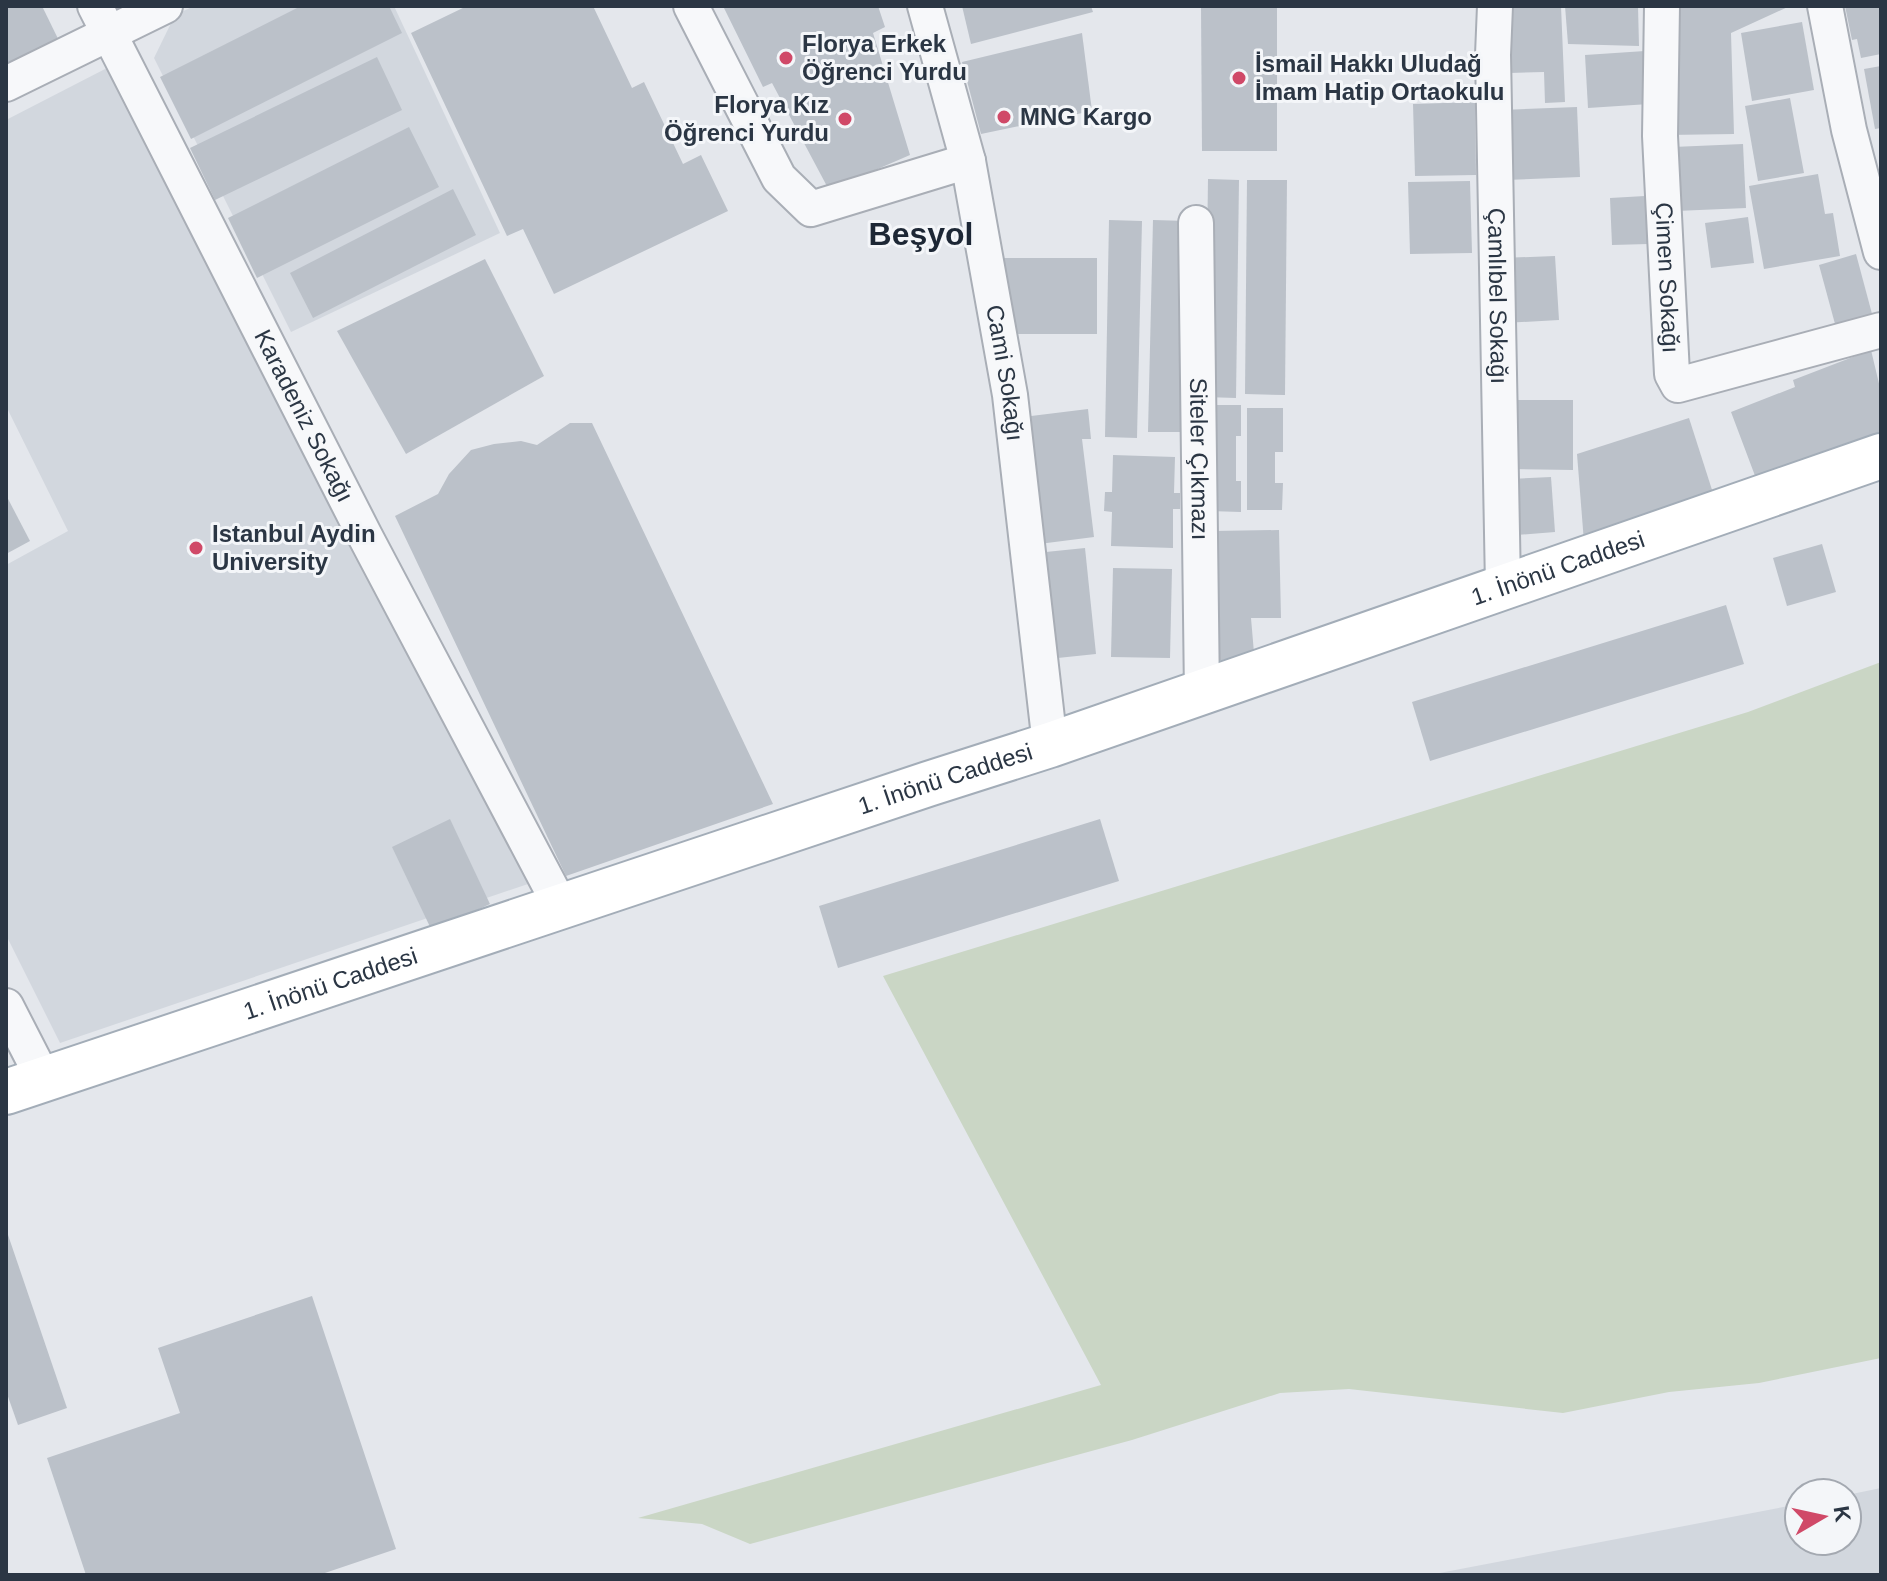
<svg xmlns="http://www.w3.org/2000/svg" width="1887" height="1581" font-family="Arial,sans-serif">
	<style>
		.built { fill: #d2d7de }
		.green { fill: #cad6c5 }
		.building { fill: #bbc1c9 }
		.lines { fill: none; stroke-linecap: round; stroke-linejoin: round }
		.minor-casing { stroke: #a9aeb6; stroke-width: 38 }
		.major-casing { stroke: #a3adb8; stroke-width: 48 }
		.minor { stroke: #f7f8fa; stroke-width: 34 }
		.major { stroke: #fff; stroke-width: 44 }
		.poi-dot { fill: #d04968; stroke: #f4f6f9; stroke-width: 3 }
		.labels { text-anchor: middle; stroke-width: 6; stroke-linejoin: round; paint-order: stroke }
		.poi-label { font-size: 24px; font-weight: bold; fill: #2b3644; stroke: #f4f6f9; text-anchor: start }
		.street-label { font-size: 24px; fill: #2b3644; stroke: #f4f6f9 }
		.district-label { font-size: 32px; font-weight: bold; fill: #1d2735; stroke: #f4f6f9 }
	</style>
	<rect width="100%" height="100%" fill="#e4e7ec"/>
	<g class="built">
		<polygon points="194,6 394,6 500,233 291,332 154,58 175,15"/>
		<polygon points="107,68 528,884 60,1043 6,935 6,565 68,531 6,406 6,120"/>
		<polygon points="1881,1488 1881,1575 1429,1575 1799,1504 1799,1541 1847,1541 1847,1495"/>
	</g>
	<polygon class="green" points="1881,662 1881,1358 1759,1383 1669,1392 1563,1413 1349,1389 1280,1393 1132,1440 750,1544 702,1524 638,1518 1101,1385 883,976 1748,712"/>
	<g class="building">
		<polygon points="6,6 42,6 64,51 6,79"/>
		<polygon points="301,6 389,6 402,33 191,139 160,77"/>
		<polygon points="467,6 593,6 632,88 644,82 683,164 701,155 728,211 554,294 523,229 507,236 411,33"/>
		<polygon points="723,6 878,6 885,27 873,33 910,155 829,190 772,83 763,87"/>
		<polygon points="962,6 1091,6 1093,12 971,44"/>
		<polygon points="1201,6 1277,6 1277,151 1202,151"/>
		<polygon points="1506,6 1561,6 1565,102 1545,103 1544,72 1509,73"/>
		<polygon points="1565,6 1638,6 1639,46 1568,44"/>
		<polygon points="1668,6 1790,6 1731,33 1734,134 1667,135"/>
		<polygon points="1845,6 1881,6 1881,54 1861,58 1857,39 1852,40"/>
		<polygon points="1802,22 1814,90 1752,101 1741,33"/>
		<polygon points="1082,33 1092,111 981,134 962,62"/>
		<polygon points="1645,51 1649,104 1588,108 1585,55"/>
		<polygon points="377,57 402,110 215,200 190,148"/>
		<polygon points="1881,66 1881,128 1875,129 1864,69"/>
		<polygon points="1790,98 1804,173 1758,181 1745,106"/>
		<polygon points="1475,102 1476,175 1415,176 1413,104"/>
		<polygon points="1577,107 1580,177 1505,180 1502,110"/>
		<polygon points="409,127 439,187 257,278 228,218"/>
		<polygon points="1743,144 1746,208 1676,211 1673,147"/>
		<polygon points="1818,174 1825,214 1833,213 1840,256 1764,269 1749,186"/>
		<polygon points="1208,179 1239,180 1236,398 1205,397"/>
		<polygon points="1247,180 1287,180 1285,395 1245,394"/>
		<polygon points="1470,181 1472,253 1410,254 1408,182"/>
		<polygon points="453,189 476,235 313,318 290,273"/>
		<polygon points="1645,196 1648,244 1612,245 1610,198"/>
		<polygon points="1748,217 1754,263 1711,268 1705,223"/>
		<polygon points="1109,220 1142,221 1137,438 1105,437"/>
		<polygon points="1153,220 1188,221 1184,432 1148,432"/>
		<polygon points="1856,254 1875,325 1838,335 1819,265"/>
		<polygon points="1555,256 1559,320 1504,323 1501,258"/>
		<rect x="1002" y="258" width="95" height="76"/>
		<polygon points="485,259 544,376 406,454 337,331"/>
		<polygon points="1871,350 1881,392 1881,444 1760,489 1731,412 1795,387 1793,380"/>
		<polygon points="1511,400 1573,400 1573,470 1511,469"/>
		<polygon points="1209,405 1241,405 1241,436 1236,436 1236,481 1241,481 1241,512 1209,511"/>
		<polygon points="1247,408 1283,408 1283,452 1275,452 1275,483 1283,483 1282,510 1247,510"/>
		<polygon points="1088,409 1091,439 1082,439 1094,537 1039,544 1023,417"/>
		<polygon points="1689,418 1713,493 1584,542 1577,454"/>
		<polygon points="570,423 592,423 773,804 566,876 395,516 438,494 449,474 471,450 494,444 521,441 537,445"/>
		<polygon points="1113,455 1175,457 1174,493 1180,493 1180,509 1173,509 1173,548 1111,546 1112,512 1104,511 1105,492 1112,492"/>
		<polygon points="1551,477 1555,532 1516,535 1511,479"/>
		<polygon points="6,495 30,541 6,554"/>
		<polygon points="1279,530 1281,618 1251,618 1254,653 1218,661 1213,531"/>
		<polygon points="1822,544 1836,592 1787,606 1773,558"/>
		<polygon points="1085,548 1096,654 1048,659 1036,553"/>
		<polygon points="1113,568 1172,569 1170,658 1111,657"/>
		<polygon points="1726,605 1744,664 1430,761 1412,702"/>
		<polygon points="450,819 490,904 432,931 392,847"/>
		<polygon points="1100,819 1119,881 838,968 819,906"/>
		<polygon points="6,1229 67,1408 18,1425 6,1391"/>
		<polygon points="312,1296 396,1549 319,1575 86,1575 47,1458 180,1413 158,1348"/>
	</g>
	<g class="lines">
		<g class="minor-casing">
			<g id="minor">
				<path id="s1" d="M95,6l270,530 196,371"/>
				<polyline points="691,6 779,178 811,209 968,161"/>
				<path id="s2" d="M925,6l43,155 42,234 40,350"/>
				<path id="s3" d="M1495,6l-2,49 10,531"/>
				<path id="s4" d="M1662,6l-2,130 12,238 6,11 203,-55"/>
				<polyline points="1825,6 1849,130 1881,252"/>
				<polyline points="6,84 165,6"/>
				<path id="s5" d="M1196,223l6,471"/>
				<polyline points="6,1006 44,1080"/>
			</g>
		</g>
		<g class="major-casing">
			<g id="major">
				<path id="s6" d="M6,1092l922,-308 122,-39 831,-289"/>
			</g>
		</g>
		<use href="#minor" class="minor"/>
		<use href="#major" class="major"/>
	</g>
	<g class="poi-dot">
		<circle cx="786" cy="58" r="8"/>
		<circle cx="1239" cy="78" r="8"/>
		<circle cx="1004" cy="117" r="8"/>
		<circle cx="845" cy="119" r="8"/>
		<circle cx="196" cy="548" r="8"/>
	</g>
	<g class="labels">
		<g class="poi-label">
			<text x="802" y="52">Florya Erkek<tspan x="802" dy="28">Öğrenci Yurdu</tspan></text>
			<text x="1255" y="72">İsmail Hakkı Uludağ<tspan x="1255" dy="28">İmam Hatip Ortaokulu</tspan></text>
			<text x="829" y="113" text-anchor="end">Florya Kız<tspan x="829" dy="28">Öğrenci Yurdu</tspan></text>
			<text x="1020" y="125">MNG Kargo</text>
			<text x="212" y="542">Istanbul Aydin<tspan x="212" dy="28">University</tspan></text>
		</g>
		<g class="street-label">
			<text dy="8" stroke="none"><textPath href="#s4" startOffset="272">Çimen Sokağı</textPath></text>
			<text dy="8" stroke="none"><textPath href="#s3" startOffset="290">Çamlıbel Sokağı</textPath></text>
			<text dy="8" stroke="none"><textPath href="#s2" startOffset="376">Cami Sokağı</textPath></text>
			<text dy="8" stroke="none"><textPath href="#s1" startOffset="460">Karadeniz Sokağı</textPath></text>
			<text dy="8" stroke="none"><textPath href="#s5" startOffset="236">Siteler Çıkmazı</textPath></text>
			<text dy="8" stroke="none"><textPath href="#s6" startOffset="1638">1. İnönü Caddesi</textPath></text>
			<text dy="8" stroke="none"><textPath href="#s6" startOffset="990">1. İnönü Caddesi</textPath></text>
			<text dy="8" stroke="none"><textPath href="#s6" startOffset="342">1. İnönü Caddesi</textPath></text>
		</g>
		<g class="district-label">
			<text x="921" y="245">Beşyol</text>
		</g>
	</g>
	<rect width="1887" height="1581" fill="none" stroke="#2b3644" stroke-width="16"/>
	<g transform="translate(1823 1517) rotate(81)"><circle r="38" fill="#f4f6f9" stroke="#a4a9b1" stroke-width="2"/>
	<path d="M0-6L14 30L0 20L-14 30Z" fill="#d04968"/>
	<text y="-12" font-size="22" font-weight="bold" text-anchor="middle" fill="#2b3644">K</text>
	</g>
</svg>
